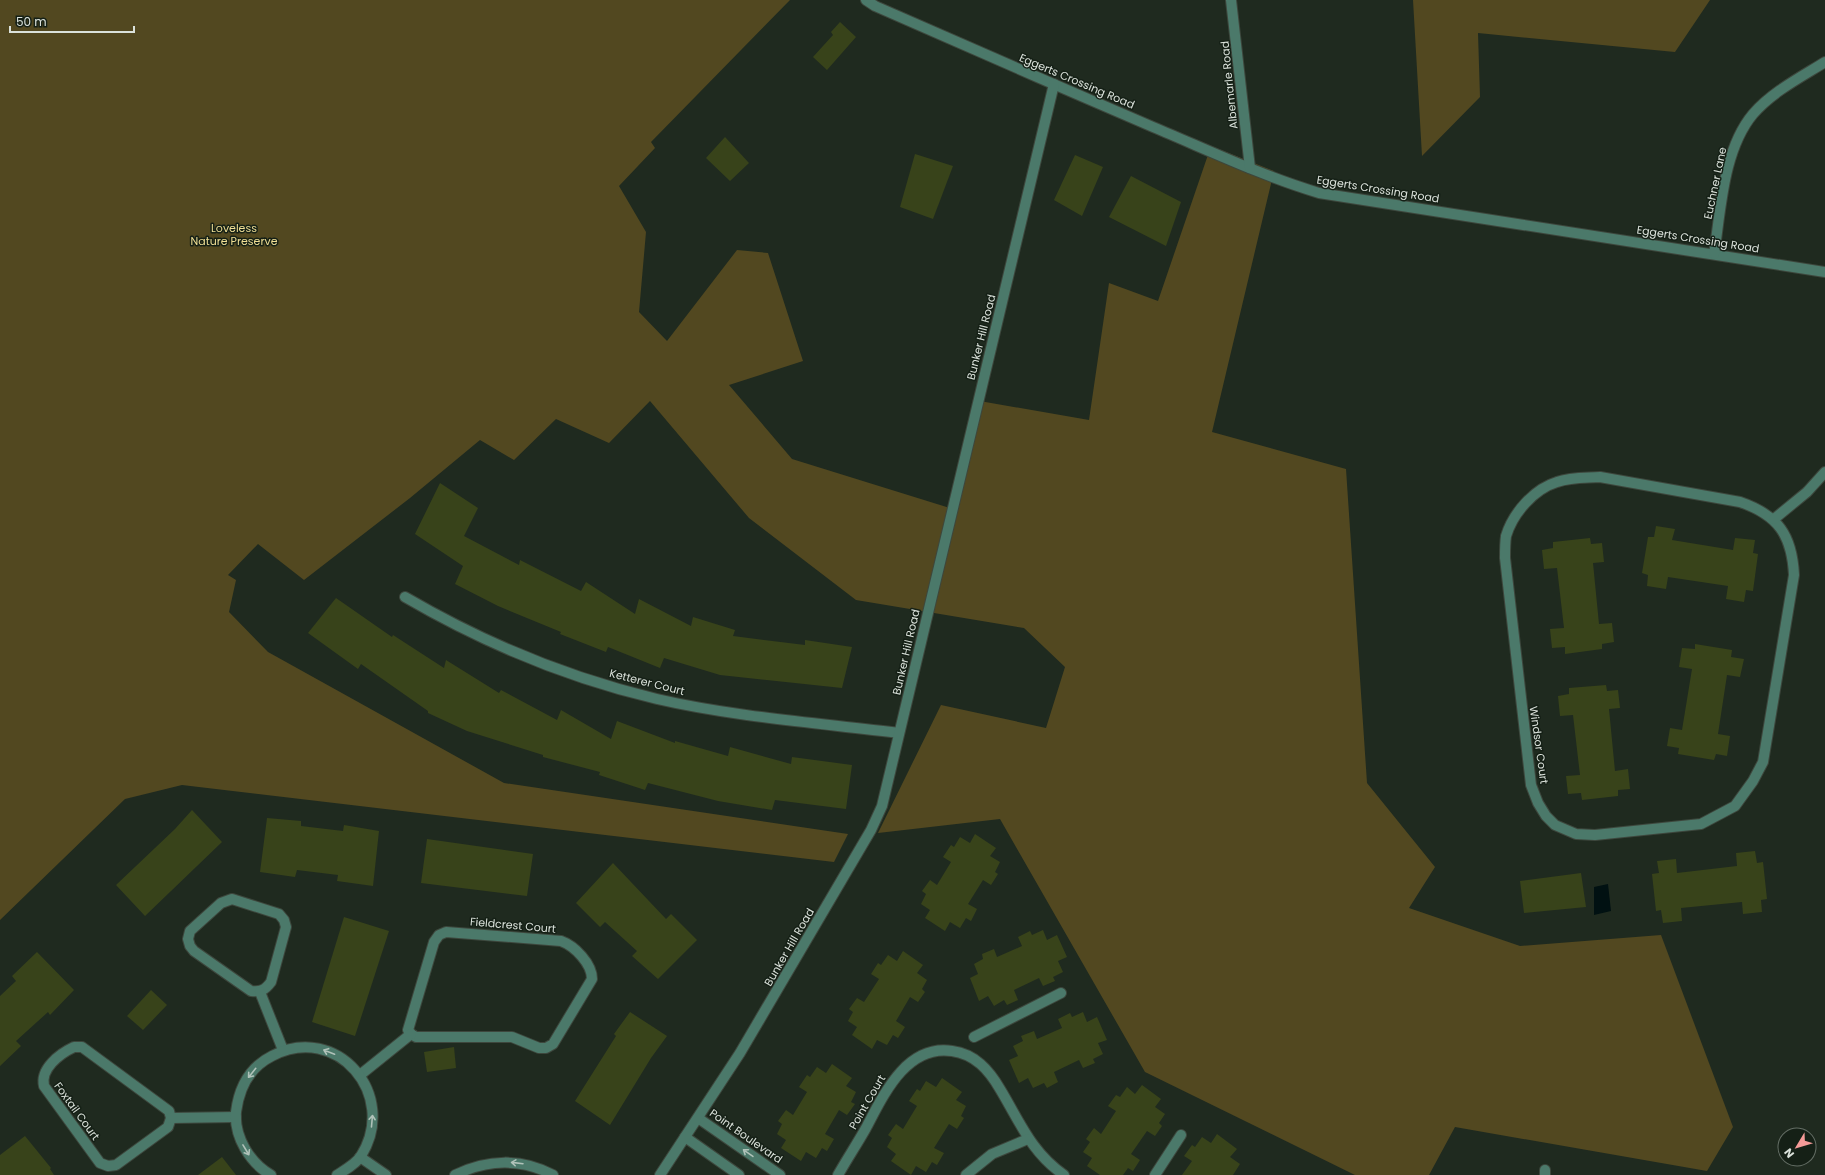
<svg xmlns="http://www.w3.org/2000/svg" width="1825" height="1175" font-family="Poppins,sans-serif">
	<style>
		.green { fill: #524820 }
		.water { fill: #011112 }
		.building { fill: #38431a }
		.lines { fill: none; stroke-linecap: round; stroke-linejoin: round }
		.minor-casing { stroke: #3d473d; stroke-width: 12 }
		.minor { stroke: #4b796a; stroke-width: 10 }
		.oneway { stroke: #b0c2b9 }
		.labels { text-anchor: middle; stroke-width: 3; stroke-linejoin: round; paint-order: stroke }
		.street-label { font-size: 11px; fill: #dbe2db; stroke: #152016 }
		.park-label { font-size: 11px; fill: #efde94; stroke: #152016 }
	</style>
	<rect width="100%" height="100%" fill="#1f2a1f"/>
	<g class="green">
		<polygon points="0,0 790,0 651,142 655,148 619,186 646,232 639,312 667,341 737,250 768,253 803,361 729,385 792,459 953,509 974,400 1089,420 1109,283 1158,301 1211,146 1274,171 1212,432 1346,469 1367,783 1435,867 1409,908 1520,946 1661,935 1733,1127 1707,1171 1455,1127 1429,1175 1355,1175 1145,1072 1000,819 878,833 941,705 1046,728 1065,667 1024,628 856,600 749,518 650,401 609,443 556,419 514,460 480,440 410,498 304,580 258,544 228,575 236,580 229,612 268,652 504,783 848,834 834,862 182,785 125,799 0,920"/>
		<polygon points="1413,0 1710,0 1675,52 1478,33 1480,97 1422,156"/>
	</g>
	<polygon class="water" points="1608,884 1611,911 1594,915 1594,887"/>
	<g class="building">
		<polygon points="840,22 856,37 827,70 813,57 833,35 831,32"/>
		<polygon points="725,137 749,163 730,181 706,158"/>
		<polygon points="915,154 953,166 933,219 900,207"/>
		<polygon points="1075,155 1103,167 1082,216 1054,200"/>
		<polygon points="1131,176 1181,202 1166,246 1109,217"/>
		<polygon points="440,483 478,508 464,536 519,565 520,560 581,591 586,582 635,614 639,599 691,626 693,617 735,630 733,636 805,645 805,640 852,647 842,688 720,675 664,658 660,668 608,647 606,652 560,634 561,632 498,606 455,584 463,566 415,534"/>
		<polygon points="1656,526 1675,529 1672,540 1733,550 1735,538 1755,540 1753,553 1758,554 1753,591 1746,590 1744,602 1726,599 1728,586 1668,577 1666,589 1647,586 1648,575 1642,573 1648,537 1654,537"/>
		<polygon points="1590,538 1591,544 1602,543 1604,562 1593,563 1599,624 1612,623 1614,642 1602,644 1602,649 1565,654 1565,647 1552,648 1550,629 1564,628 1557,568 1544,569 1542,550 1553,548 1553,542"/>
		<polygon points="336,598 392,637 393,635 444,668 446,660 499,693 501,690 557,720 561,710 611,739 617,721 675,743 675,741 728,756 730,747 791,764 792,757 852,765 846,809 775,800 772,810 718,801 648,783 645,790 599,775 600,772 543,757 543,755 467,731 428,713 428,711 361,664 358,669 308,633"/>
		<polygon points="1695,644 1732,650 1731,657 1744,659 1740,677 1727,675 1718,734 1730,736 1727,756 1716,754 1714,760 1678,754 1679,748 1667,746 1670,728 1682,730 1692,669 1679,667 1682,648 1695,649"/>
		<polygon points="1606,685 1607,691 1618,690 1620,708 1609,709 1615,771 1628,769 1630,789 1618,790 1618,796 1582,800 1581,793 1568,794 1566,776 1580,775 1573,715 1560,716 1558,696 1569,694 1569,688"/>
		<polygon points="192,810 222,842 145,916 116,885 175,829"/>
		<polygon points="267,818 301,821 301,826 343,831 344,825 379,831 373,886 337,881 338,875 297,870 295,877 260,872"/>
		<polygon points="975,834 996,848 990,856 1000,862 995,872 998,874 991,885 983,880 968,904 977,909 971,921 966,918 960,928 950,922 945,931 925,918 930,910 921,904 926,894 922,891 930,880 937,885 951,862 943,857 951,845 954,847 960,837 970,843"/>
		<polygon points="427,839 533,854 527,896 421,883"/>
		<polygon points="1755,851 1757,863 1763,862 1767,899 1761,900 1762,912 1743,914 1742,902 1681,908 1682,921 1663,923 1661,910 1656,911 1652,874 1659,873 1657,861 1676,859 1677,873 1737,866 1736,853"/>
		<polygon points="613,863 666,919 671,914 697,940 658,979 632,956 637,951 605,922 600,927 576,903"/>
		<polygon points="1581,873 1586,907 1524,913 1520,881"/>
		<polygon points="344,917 389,931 355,1036 312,1022"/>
		<polygon points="1043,930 1047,940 1057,935 1067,957 1058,961 1063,972 1053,977 1055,981 1043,986 1039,978 1014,990 1018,1000 1007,1005 1004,1000 994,1006 988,996 979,1001 970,978 978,974 974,964 983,959 982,954 994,949 997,957 1022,946 1018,937 1030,931 1032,935"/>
		<polygon points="903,951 923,965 917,973 927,980 922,989 925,992 918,1002 910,997 896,1021 905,1027 898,1038 893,1035 887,1045 877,1040 872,1049 852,1035 857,1027 848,1021 853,1012 849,1009 857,998 864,1002 879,979 871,974 878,963 881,965 888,955 897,961"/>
		<polygon points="37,952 74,990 50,1015 48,1012 16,1041 21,1046 0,1066 0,996 16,981 12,976"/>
		<polygon points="151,990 167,1005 143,1030 127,1016"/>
		<polygon points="630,1012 667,1036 651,1058 610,1125 575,1101 616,1036 614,1034"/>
		<polygon points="1083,1012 1087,1022 1097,1017 1107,1040 1098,1043 1103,1054 1093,1059 1095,1063 1083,1068 1079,1060 1054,1072 1058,1082 1047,1088 1044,1083 1033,1088 1028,1078 1019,1083 1009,1060 1018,1056 1013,1046 1023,1041 1021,1036 1034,1031 1037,1039 1062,1028 1058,1019 1070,1013 1072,1017"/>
		<polygon points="454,1047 456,1068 427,1072 424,1052"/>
		<polygon points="832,1064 852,1078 846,1086 856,1092 851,1102 855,1104 847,1115 839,1110 825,1134 834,1139 827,1151 822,1148 816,1158 806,1152 801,1161 781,1148 786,1140 777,1134 782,1124 778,1121 786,1110 793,1115 807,1092 799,1087 807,1075 810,1077 817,1067 826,1073"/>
		<polygon points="942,1078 962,1092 956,1100 966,1106 961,1116 964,1118 957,1129 949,1124 934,1148 944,1153 937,1165 932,1162 926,1172 916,1166 911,1175 891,1161 896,1154 887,1147 892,1138 888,1135 896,1124 903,1129 917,1106 909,1101 917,1089 920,1091 926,1081 936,1087"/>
		<polygon points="1142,1085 1161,1099 1155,1107 1165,1114 1159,1123 1162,1126 1155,1136 1147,1131 1131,1154 1140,1160 1133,1171 1128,1168 1123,1175 1100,1175 1087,1166 1092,1158 1083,1152 1090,1142 1086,1139 1094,1128 1101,1134 1116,1111 1108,1106 1116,1095 1120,1097 1127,1087 1135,1094"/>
		<polygon points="1217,1134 1237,1149 1230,1157 1240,1164 1233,1175 1182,1175 1192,1161 1184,1156 1192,1145 1195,1147 1202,1137 1211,1143"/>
		<polygon points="25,1136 51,1168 50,1169 54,1175 0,1175 0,1155"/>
		<polygon points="222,1157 236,1175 198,1175"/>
	</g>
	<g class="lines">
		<g class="minor-casing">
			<g id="minor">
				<path d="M866,0l9,6c93,41 185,81 278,121 55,23 109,49 166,66l506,79"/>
				<polyline points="1231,0 1250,168"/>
				<path d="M1714,254c7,-45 9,-104 39,-140 19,-22 48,-37 72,-52"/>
				<path d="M1600,477l140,25c38,13 52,33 54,73l-31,187 -10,19 -18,25 -34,18 -106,11 -19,-1 -21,-9 -9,-9 -8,-13 -7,-18 -26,-227c0,-7 0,-15 1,-22 7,-23 28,-47 51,-54 14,-5 29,-4 43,-5z"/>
				<polyline points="1774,519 1807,492 1825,472"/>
				<path d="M405,597c79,46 163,81 252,102 78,18 162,24 242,34"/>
				<path d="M232,899l47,15 5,6 2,7 -15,55c-6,8 -10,10 -20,9l-57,-40 -4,-5 -2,-7 2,-8 31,-28z"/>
				<path d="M446,932l115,9c14,5 31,23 31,38l-39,65 -7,4h-7l-27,-11h-96l-5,-3 -3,-4 26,-88 5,-7z"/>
				<polyline points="260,992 283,1050"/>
				<polyline points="974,1037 1061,993"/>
				<path d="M74,1047h8l87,64 2,7 -3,9 -52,38 -8,1 -8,-3 -56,-77c-4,-17 15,-32 30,-39z"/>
				<polyline points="360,1075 411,1034"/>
				<polyline points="171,1118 236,1117"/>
				<polyline points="698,1118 780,1175"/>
				<polyline points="685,1137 739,1175"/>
				<polyline points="360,1157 386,1175"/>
				<polyline points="1545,1170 1545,1175"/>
				<path d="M271,1175c-21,-12 -37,-38 -35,-63 3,-24 14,-45 36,-56 65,-34 127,39 89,100 -5,8 -16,14 -24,19"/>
				<path d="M455,1175c32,-16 67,-17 98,0"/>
				<polyline points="660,1175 740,1053 871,830 882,806 1054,84"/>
				<path d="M838,1175c9,-16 19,-31 28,-47 17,-32 40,-84 86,-77 23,3 37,19 48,38 20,33 31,63 64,86"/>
				<polyline points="966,1175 992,1154 1028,1139"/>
				<polyline points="1155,1175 1181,1135"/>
			</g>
		</g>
		<use href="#minor" class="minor"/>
	</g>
	<defs><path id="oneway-shaft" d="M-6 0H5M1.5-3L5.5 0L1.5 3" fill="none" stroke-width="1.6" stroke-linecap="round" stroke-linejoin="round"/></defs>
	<g class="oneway">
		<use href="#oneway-shaft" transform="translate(329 1052) rotate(-159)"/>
		<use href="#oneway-shaft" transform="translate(252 1073) rotate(129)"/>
		<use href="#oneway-shaft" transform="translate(372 1121) rotate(-85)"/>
		<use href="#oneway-shaft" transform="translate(246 1150) rotate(59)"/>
		<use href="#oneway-shaft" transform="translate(748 1153) rotate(-145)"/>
		<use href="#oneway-shaft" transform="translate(517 1163) rotate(-173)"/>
	</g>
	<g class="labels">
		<g class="street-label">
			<text transform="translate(1077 81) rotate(23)" y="4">Eggerts Crossing Road</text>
			<text transform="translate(1229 85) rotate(-96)" y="4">Albemarle Road</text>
			<text transform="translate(1715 183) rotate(-78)" y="4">Euchner Lane</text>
			<text transform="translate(1378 189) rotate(9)" y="4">Eggerts Crossing Road</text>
			<text transform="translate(1698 239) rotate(9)" y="4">Eggerts Crossing Road</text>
			<text transform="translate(981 337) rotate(-76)" y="4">Bunker Hill Road</text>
			<text transform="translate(906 652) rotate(-77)" y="4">Bunker Hill Road</text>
			<text transform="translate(647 682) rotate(14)" y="4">Ketterer Court</text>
			<text transform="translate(1539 745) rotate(82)" y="4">Windsor Court</text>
			<text transform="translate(513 925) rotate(5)" y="4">Fieldcrest Court</text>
			<text transform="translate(789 947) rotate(-60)" y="4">Bunker Hill Road</text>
			<text transform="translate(867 1102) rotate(-60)" y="4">Point Court</text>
			<text transform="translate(77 1111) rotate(54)" y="4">Foxtail Court</text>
			<text transform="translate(746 1136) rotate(35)" y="4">Point Boulevard</text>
		</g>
		<g class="park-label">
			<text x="234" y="232">Loveless<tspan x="234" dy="13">Nature Preserve</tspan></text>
		</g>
	</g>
	<g transform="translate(1797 1147) rotate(232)"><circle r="19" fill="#152016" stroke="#646e65"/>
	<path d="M0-3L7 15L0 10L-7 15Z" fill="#f59b98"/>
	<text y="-6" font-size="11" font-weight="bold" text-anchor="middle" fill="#dbe2db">N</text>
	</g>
	<path d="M10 26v6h124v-6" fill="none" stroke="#dbe2db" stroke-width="2"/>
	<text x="16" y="26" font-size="12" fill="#dbe2db" stroke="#152016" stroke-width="3" paint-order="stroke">50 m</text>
</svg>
